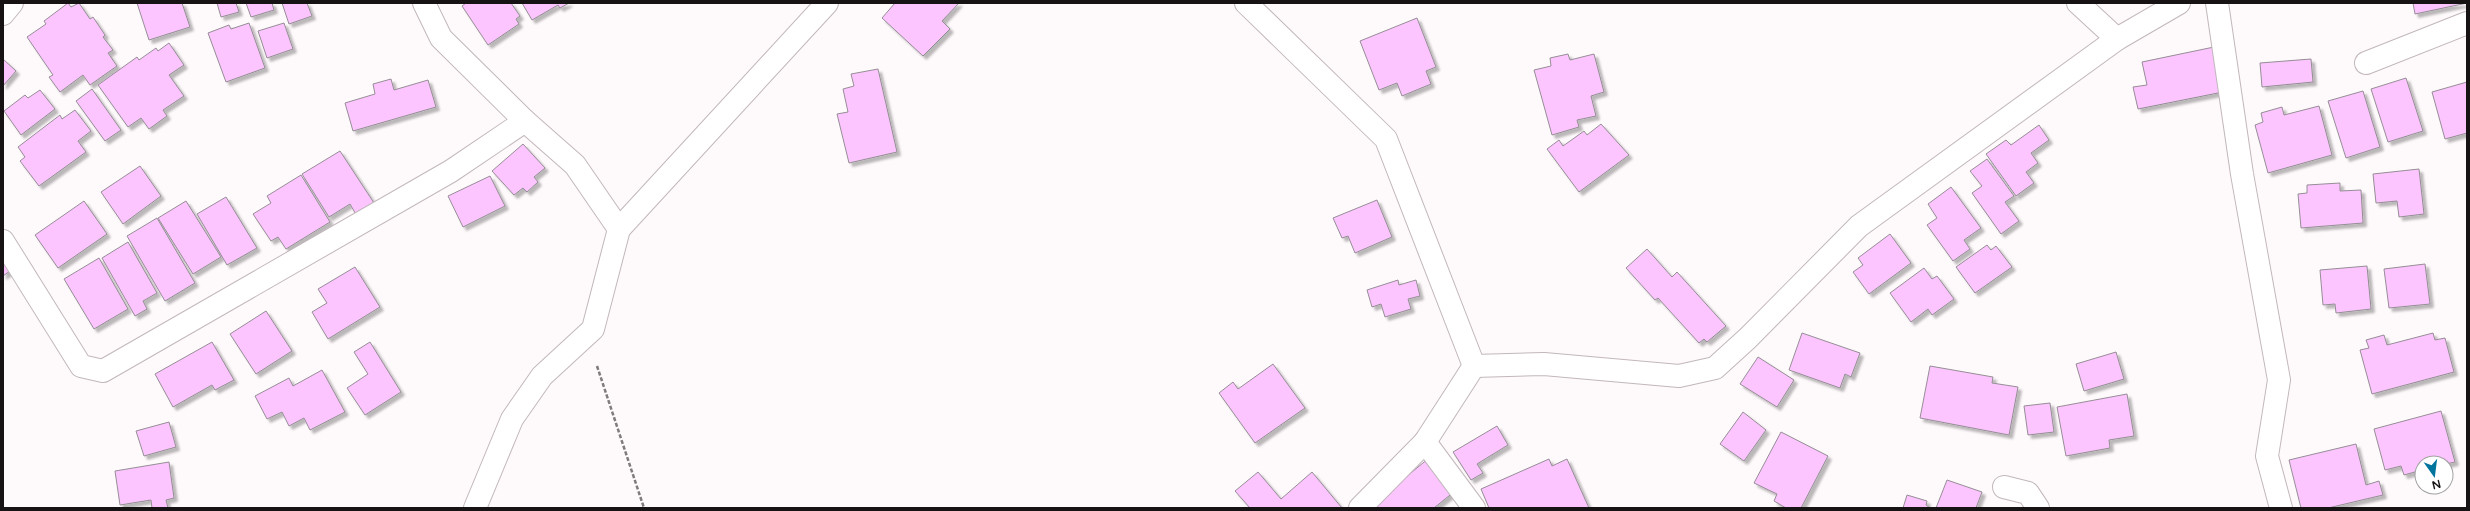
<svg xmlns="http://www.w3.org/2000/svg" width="2470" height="511" font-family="'Varela Round',sans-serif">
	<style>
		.building { fill: #fcc5ff; stroke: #958d95; filter: url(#shadow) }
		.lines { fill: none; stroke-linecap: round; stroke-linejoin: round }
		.street-casing { stroke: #c2b7bc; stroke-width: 24 }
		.path { stroke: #807b7d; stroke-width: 2.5; stroke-dasharray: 4 2; stroke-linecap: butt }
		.street { stroke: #fff; stroke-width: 22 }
	</style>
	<defs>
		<filter id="shadow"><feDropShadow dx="3.5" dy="3.5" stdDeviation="1" flood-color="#0004"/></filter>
	</defs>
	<rect width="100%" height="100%" fill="#fef9fb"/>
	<g class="building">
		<polygon points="68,3 71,7 79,3 90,19 93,17 105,35 103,37 113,50 108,53 117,66 90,85 83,75 60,92 49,77 53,75 27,37 46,24 44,21"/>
		<polygon points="137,3 182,3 190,27 149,40"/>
		<polygon points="217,3 236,3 239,12 221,17"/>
		<polygon points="246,3 272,3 274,10 251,17"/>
		<polygon points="282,3 307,3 312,16 289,24"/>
		<polygon points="466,3 511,3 520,16 516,19 519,24 488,45 462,6"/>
		<polygon points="522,3 569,3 560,8 558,5 532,20"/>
		<polygon points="895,3 959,3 942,21 950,29 923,56 882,18"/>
		<polygon points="2413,3 2467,3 2415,14"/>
		<polygon points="1417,18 1436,67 1426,71 1431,84 1402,96 1397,83 1379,90 1360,41"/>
		<polygon points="249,23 265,68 226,82 208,33 229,25 231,29"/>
		<polygon points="284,23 293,49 267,58 258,31"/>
		<polygon points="169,43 184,65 169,75 184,96 163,110 167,116 149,129 141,118 128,127 98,85 137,57 139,60 156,48 158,51"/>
		<polygon points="2214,47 2223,92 2138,109 2133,87 2147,85 2142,62"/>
		<polygon points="1568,54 1570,60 1594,54 1604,92 1591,96 1596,116 1577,120 1579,127 1552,135 1534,70 1551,66 1550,58"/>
		<polygon points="3,59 16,71 3,86"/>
		<polygon points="2311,59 2313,82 2262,87 2260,63"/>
		<polygon points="878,69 897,152 849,163 837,114 848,112 843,89 854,86 851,74"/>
		<polygon points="2406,78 2423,131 2388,142 2371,89"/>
		<polygon points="391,79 394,90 428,80 436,107 353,131 345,103 375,94 373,84"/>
		<polygon points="2467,82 2467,133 2445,139 2432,92"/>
		<polygon points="92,89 121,130 105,141 76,101"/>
		<polygon points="40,90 55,109 21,135 4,111 25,95 28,98"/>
		<polygon points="2363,91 2380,147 2346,158 2328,101"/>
		<polygon points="2319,106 2332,155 2268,173 2255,125 2263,122 2261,113 2282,107 2284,115"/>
		<polygon points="75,110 91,131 78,141 86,152 39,186 20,161 25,157 18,147 60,115 62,119"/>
		<polygon points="1601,124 1629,155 1579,192 1547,149 1559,140 1563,146 1584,131 1587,135"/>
		<polygon points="2039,125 2049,140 2031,153 2038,163 2026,172 2034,183 2016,196 1986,154 2006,140 2011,145"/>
		<polygon points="523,144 545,168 534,177 538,182 527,192 523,188 514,195 492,171"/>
		<polygon points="340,151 376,206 358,218 350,204 329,217 302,174"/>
		<polygon points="1987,159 2014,196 2005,202 2019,221 2001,234 1972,193 1982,186 1970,171"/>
		<polygon points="140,166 161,196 123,224 101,192"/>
		<polygon points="2419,169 2424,214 2399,217 2397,201 2376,203 2373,174"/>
		<polygon points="301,175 330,222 286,249 278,237 271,241 253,214 271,203 267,196"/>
		<polygon points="490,176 505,206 463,227 448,196"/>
		<polygon points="2340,183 2340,191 2361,190 2363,223 2301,228 2298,194 2307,193 2307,185"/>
		<polygon points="1951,187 1981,228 1964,240 1970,249 1953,261 1927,225 1937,218 1928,204"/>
		<polygon points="226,197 257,248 227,265 197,214"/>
		<polygon points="1377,200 1392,237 1355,253 1348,236 1342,238 1333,218"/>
		<polygon points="84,201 107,234 58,268 35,235"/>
		<polygon points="186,201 221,257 193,274 158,218"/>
		<polygon points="157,218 195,283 165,301 127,236"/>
		<polygon points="1890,234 1911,263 1869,294 1853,272 1863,265 1858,258"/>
		<polygon points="128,242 157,293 143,301 147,309 135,316 102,258"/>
		<polygon points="1987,245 1991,250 1996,246 2012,267 1975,293 1956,267"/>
		<polygon points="1647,249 1672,277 1677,272 1726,326 1707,342 1704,339 1699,343 1658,298 1655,300 1626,268"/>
		<polygon points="99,258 128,309 94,329 64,279"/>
		<polygon points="3,261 10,271 3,276"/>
		<polygon points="2425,264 2430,304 2389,308 2384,269"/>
		<polygon points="2367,266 2371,309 2336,313 2335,304 2323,305 2320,270"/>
		<polygon points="355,267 380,307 328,339 312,312 327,303 318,289"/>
		<polygon points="1924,268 1932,279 1937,276 1954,299 1932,315 1928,309 1911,322 1890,293"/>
		<polygon points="1398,280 1399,285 1416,280 1420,296 1408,299 1411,309 1385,317 1381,304 1372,307 1367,290"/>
		<polygon points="266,311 292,351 256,374 230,334"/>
		<polygon points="1802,333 1860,353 1851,377 1845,374 1840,388 1789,370"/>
		<polygon points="2433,333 2435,340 2445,338 2454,372 2372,394 2360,350 2369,348 2366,340 2384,335 2387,345"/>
		<polygon points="212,342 234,380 215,390 212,385 173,407 155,374"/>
		<polygon points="370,342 401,392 365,415 347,388 368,374 354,352"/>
		<polygon points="2116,352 2124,379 2084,391 2076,364"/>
		<polygon points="1758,357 1794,380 1777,407 1740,384"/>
		<polygon points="1273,364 1305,408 1255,443 1219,393 1233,382 1238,389"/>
		<polygon points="1930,366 1993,377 1992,383 2018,387 2009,435 1920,418"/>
		<polygon points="322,370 345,412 310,430 304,418 289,426 282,412 267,419 255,396 289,378 293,386"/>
		<polygon points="2127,394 2134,436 2109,440 2110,448 2066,456 2057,407"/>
		<polygon points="2050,403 2054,432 2028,435 2024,406"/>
		<polygon points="2441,411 2455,462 2446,464 2422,463 2422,470 2404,475 2401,466 2385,470 2374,429"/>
		<polygon points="1743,412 1766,430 1744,461 1720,444"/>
		<polygon points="169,422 176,447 144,456 136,431"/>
		<polygon points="1497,426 1508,445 1477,464 1483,473 1471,480 1453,452"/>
		<polygon points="1781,432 1828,456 1801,508 1786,508 1774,501 1777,494 1754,483"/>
		<polygon points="2356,444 2366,485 2379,481 2383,495 2328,508 2301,508 2289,460"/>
		<polygon points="1429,458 1455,491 1434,508 1374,508 1372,505"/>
		<polygon points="1549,459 1552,466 1567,459 1589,508 1489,508 1481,489"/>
		<polygon points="169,462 174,498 166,500 168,508 152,508 151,500 120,505 115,471"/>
		<polygon points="1258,472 1281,499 1312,472 1342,508 1250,508 1235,491"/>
		<polygon points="1947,480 1982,492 1976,508 1936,508"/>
		<polygon points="1907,495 1927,501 1926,505 1930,508 1903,508"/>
	</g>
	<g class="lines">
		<g class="street-casing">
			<g id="street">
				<polyline points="424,3 441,38 525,121 575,165 619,229"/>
				<polyline points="1246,3 1386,139 1474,366"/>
				<polyline points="2078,3 2117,39"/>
				<polyline points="2217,3 2242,174 2279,380 2267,456 2281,508"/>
				<polyline points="3,14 12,3"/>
				<polyline points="2366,63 2467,23"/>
				<polyline points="3,241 81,366 103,371 451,171 525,121"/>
				<polyline points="1474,366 1544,364 1679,376 1715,368 1748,338 1859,226 2117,39 2179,3"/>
				<polyline points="1425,442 1474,508"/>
				<polyline points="2004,487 2028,493 2038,508"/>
				<polyline points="475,508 512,419 542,376 593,329 619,229 827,3"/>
				<polyline points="1360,508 1425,442 1474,366"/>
			</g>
		</g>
		<polyline class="path" points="597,366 644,508"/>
		<use href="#street" class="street"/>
	</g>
	<rect width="2470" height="511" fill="none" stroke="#171314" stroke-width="8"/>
	<g transform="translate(2434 475) rotate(166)"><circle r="19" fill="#ffffff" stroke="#a2a1a1"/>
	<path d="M0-3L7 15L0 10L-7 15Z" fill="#01749e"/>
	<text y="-6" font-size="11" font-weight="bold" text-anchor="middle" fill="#171314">N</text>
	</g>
</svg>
